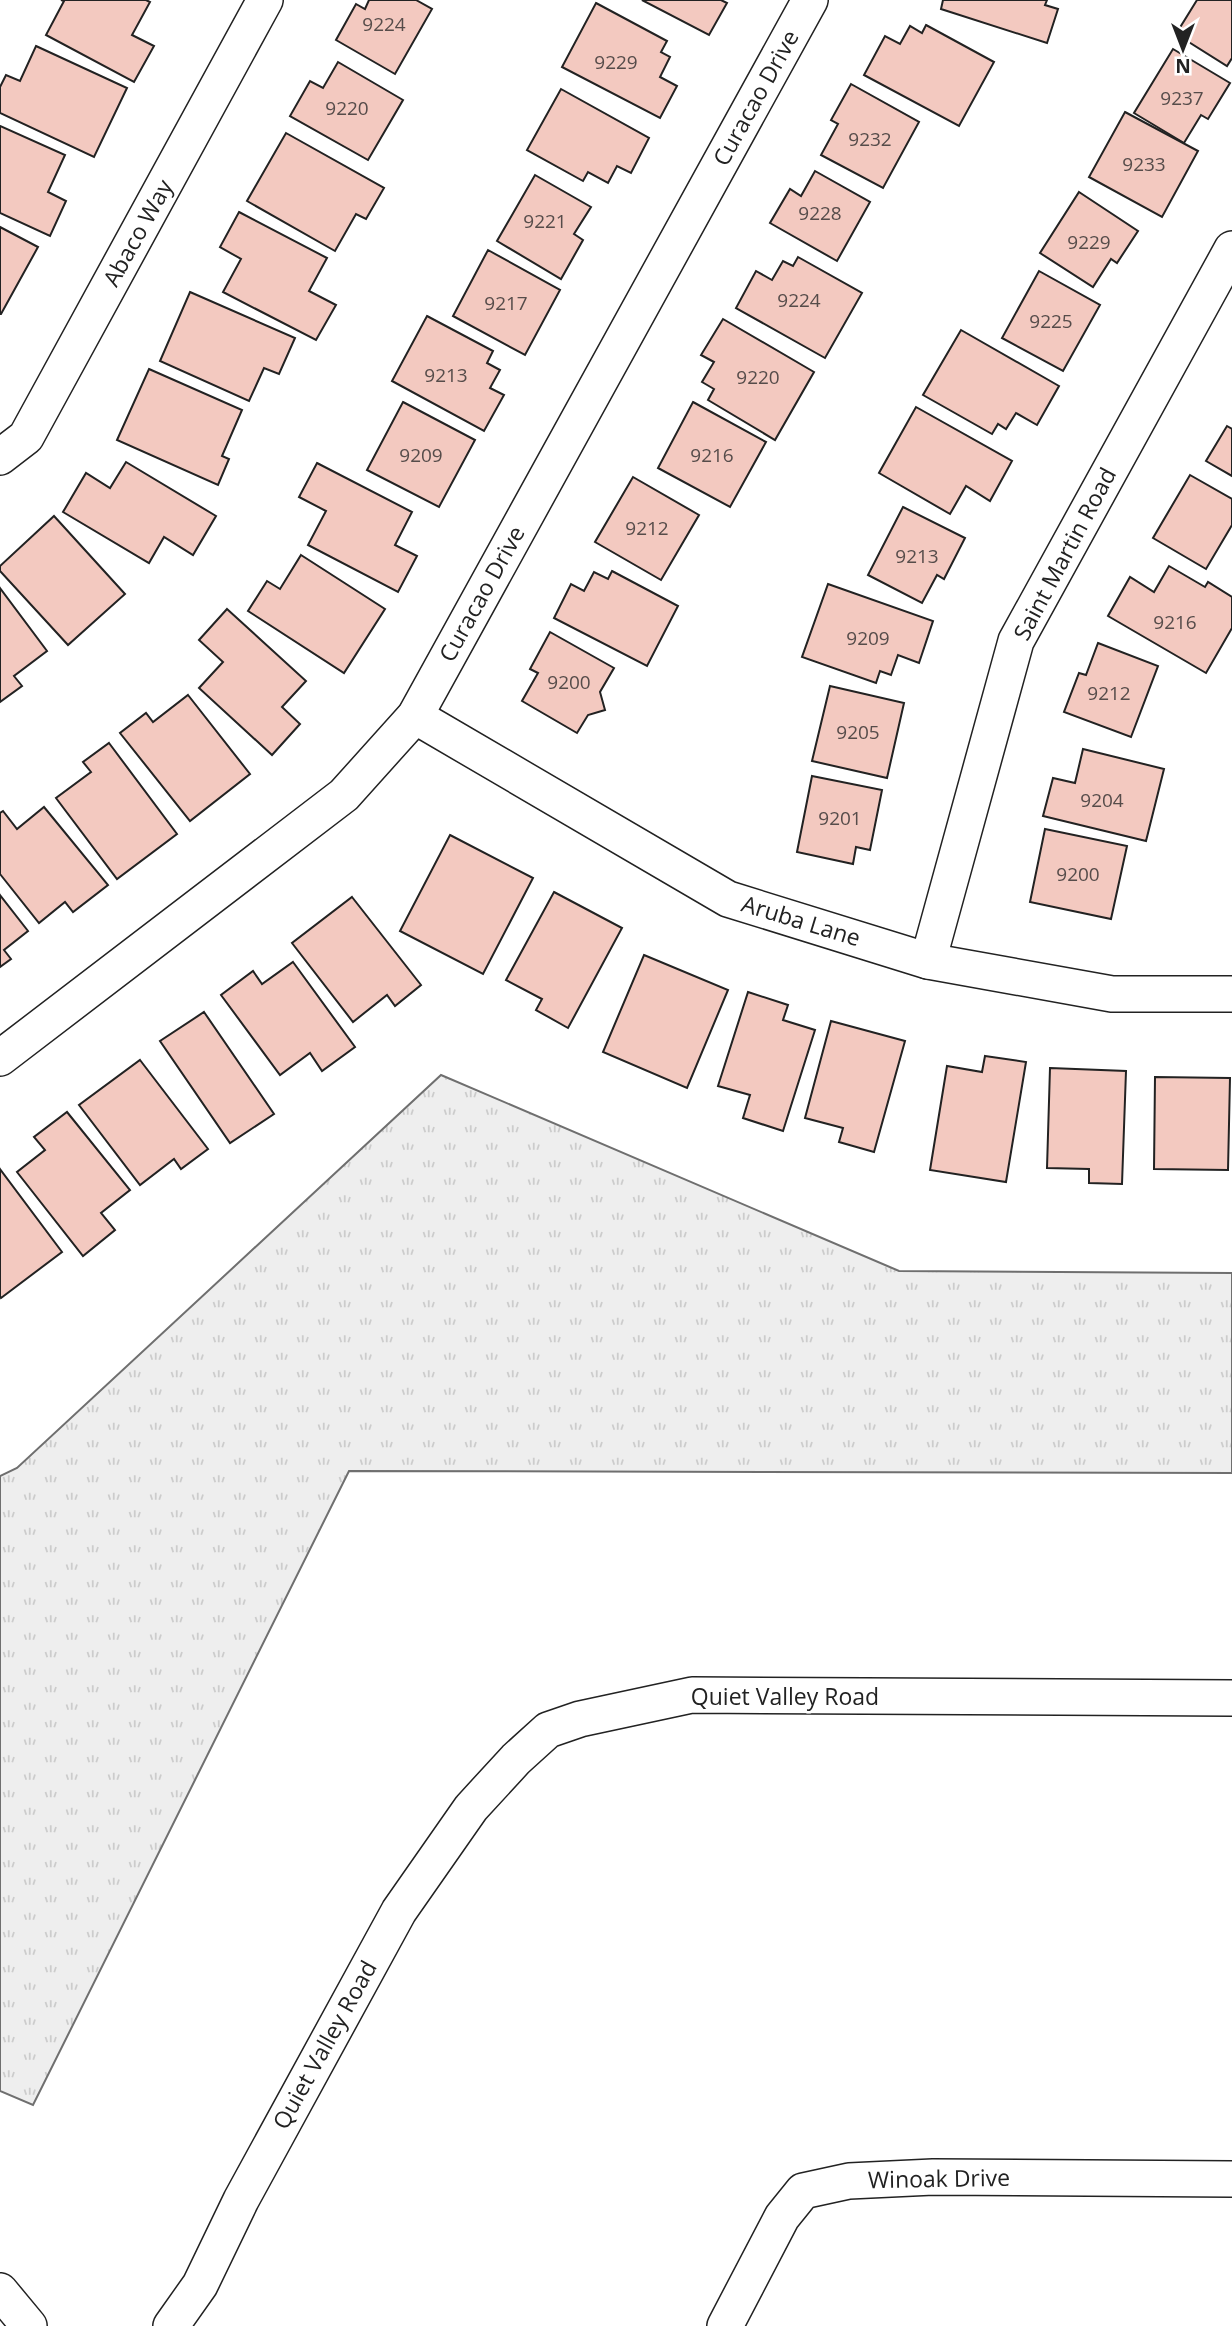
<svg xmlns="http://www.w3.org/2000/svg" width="1232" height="2326" font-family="'Open Sans',sans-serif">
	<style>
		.grass { fill: url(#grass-tufts); stroke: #6f6f6f; stroke-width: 2 }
		.building { fill: #f3c9c0; stroke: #222; stroke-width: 2 }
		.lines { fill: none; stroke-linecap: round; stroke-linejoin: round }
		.street-casing { stroke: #222; stroke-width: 38 }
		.street { stroke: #fff; stroke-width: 35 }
		.labels { text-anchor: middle; stroke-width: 5; stroke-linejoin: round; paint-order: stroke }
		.number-label { font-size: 19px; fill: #564c4a }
		.street-label { font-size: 23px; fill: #222; stroke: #fff }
	</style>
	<defs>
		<pattern id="grass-tufts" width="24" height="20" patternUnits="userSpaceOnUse" patternTransform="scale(1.75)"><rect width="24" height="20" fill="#eee"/><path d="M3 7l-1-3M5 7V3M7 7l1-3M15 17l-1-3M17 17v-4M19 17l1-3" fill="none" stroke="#ccc"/></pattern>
	</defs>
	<rect width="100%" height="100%" fill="#fff"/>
	<polygon class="grass" points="441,1075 899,1271 1232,1273 1232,1473 349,1471 33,2105 0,2091 0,1476 17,1468"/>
	<g class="building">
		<polygon points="61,0 146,0 150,2 132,35 154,46 134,82 46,35 64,1"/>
		<polygon points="369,0 416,0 432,9 395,74 336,40 356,4 365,9"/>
		<polygon points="642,0 721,0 727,3 709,35"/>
		<polygon points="943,0 1047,0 1045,5 1058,9 1047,43 941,9"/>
		<polygon points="1197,0 1232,0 1232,58 1227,66 1176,34"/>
		<polygon points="596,3 667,41 661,52 670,57 660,77 677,86 660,118 562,67"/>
		<polygon points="926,25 994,62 959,126 864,75 885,36 900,44 910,26 922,33"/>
		<polygon points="36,46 127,88 94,157 0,113 0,87 6,75 20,81"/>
		<polygon points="1173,49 1230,83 1208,119 1201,115 1184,143 1134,113"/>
		<polygon points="338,62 403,100 368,160 290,116 310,81 323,88"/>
		<polygon points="851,84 919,122 883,188 821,155 838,124 831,120"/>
		<polygon points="561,89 649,138 631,173 617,166 608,183 588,172 583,181 527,150"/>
		<polygon points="1125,112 1198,151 1162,217 1089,177"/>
		<polygon points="0,126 65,155 48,192 66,201 50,236 0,213"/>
		<polygon points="286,133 384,188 366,219 356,214 335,251 247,201"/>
		<polygon points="815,171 870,202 837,261 770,223 790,189 801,196"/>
		<polygon points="535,175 591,207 574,234 583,240 561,279 497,241"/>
		<polygon points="1079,192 1138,231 1117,263 1111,259 1093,287 1040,253"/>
		<polygon points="239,212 327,258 309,291 336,305 316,340 223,292 241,259 220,247"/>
		<polygon points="0,227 38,247 1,314 0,314"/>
		<polygon points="488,250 560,290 525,355 453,316"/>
		<polygon points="798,257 862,293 825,358 736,308 756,271 772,280 783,261 793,266"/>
		<polygon points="1039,271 1100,305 1063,371 1002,338"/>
		<polygon points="190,292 295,338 279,374 264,368 249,401 160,361"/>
		<polygon points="427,316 493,351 487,363 500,370 490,388 504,395 484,431 392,381"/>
		<polygon points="723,319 814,372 775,440 708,400 714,389 702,382 714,362 701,355"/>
		<polygon points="961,330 1059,386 1037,425 1016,413 1006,429 998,424 992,434 923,395"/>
		<polygon points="149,369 242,410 222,456 229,459 218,485 117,440"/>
		<polygon points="403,402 475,440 439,507 367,470"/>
		<polygon points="693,402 766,442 730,507 658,468"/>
		<polygon points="916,407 1012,461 990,501 966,486 950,514 879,473"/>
		<polygon points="1227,426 1232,429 1232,476 1206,461"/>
		<polygon points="126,462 216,516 193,555 164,537 149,563 63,512 86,473 110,488"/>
		<polygon points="317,463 412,512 395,545 417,556 398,592 308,545 326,511 299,497"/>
		<polygon points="1190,475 1232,499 1232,525 1206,569 1153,538"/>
		<polygon points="633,477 699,515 661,580 595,542"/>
		<polygon points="903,507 965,538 944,579 937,575 922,603 868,575"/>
		<polygon points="54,516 125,594 68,645 0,571 0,566"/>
		<polygon points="301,555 385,609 344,673 248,611 267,581 280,589"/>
		<polygon points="1169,566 1205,587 1208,582 1232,597 1232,628 1206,673 1108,616 1130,577 1154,592"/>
		<polygon points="612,571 678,606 647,666 554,618 571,584 584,591 594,572 608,579"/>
		<polygon points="828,584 933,621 919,663 898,655 891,675 880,671 876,683 802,657"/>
		<polygon points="0,588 47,651 14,676 22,686 0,702"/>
		<polygon points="227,609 306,681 282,707 300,724 272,755 199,688 223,662 199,640"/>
		<polygon points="550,632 614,668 600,692 605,710 588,715 577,733 522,701 538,673 530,669"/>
		<polygon points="1098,643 1158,666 1131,737 1064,712 1079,673 1086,675"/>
		<polygon points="830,686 904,703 887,778 812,761"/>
		<polygon points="188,695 250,774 190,821 120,733 146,713 153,722"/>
		<polygon points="109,743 177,834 117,879 56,798 91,772 83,762"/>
		<polygon points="1083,749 1164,769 1146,841 1043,816 1053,778 1075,783"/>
		<polygon points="812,776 882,790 870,850 856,847 853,864 797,852"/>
		<polygon points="44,807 108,885 73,912 65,902 39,923 0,874 0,813 3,811 17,829"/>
		<polygon points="1045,829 1127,846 1111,919 1030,902"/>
		<polygon points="450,835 533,878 483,974 400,931"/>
		<polygon points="554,892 622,928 568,1028 536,1010 542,999 506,980"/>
		<polygon points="0,895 28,931 4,950 11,959 0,967"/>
		<polygon points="352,897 421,985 395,1006 387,995 353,1022 292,943"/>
		<polygon points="644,955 728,990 687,1088 603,1052"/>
		<polygon points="293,962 355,1047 322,1071 310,1053 280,1075 221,995 253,971 262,984"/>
		<polygon points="748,992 788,1005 783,1020 815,1030 783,1131 743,1118 750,1095 718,1086"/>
		<polygon points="204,1012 274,1114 230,1143 160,1041"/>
		<polygon points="831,1021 905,1041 874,1152 839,1142 843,1128 805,1118"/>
		<polygon points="985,1056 1026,1062 1006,1182 930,1170 947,1066 982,1072"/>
		<polygon points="140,1060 208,1149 181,1169 174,1159 140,1185 79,1105"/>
		<polygon points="1050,1068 1126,1071 1122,1184 1089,1183 1089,1169 1047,1168"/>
		<polygon points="1155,1077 1230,1078 1228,1170 1154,1169"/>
		<polygon points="67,1112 130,1190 101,1213 115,1230 83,1256 17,1172 45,1150 34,1137"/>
		<polygon points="0,1169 62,1252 1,1298 0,1296"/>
	</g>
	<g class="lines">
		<g class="street-casing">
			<g id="street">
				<polyline points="0,457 26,437 265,0"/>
				<polyline points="415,716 728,899 928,961 1112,994 1232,994"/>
				<polyline points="928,961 1016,641 1232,249"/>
				<polyline points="0,1058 344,795 415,716 810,0"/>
				<polyline points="0,2291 29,2326"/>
				<polyline points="171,2326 200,2285 241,2200 399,1911 471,1808 516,1759 548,1730 580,1719 692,1695 1232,1698"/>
				<polyline points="725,2326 782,2217 803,2191 849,2181 933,2177 1232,2179"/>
			</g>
		</g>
		<use href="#street" class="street"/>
	</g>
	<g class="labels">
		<g class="number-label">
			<text x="384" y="31">9224</text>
			<text x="616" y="69">9229</text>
			<text x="1182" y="105">9237</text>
			<text x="347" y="115">9220</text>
			<text x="870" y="146">9232</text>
			<text x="1144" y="171">9233</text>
			<text x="820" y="220">9228</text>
			<text x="545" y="228">9221</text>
			<text x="1089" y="249">9229</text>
			<text x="799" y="307">9224</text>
			<text x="506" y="310">9217</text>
			<text x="1051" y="328">9225</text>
			<text x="446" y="382">9213</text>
			<text x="758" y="384">9220</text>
			<text x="421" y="462">9209</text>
			<text x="712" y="462">9216</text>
			<text x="647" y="535">9212</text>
			<text x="917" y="563">9213</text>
			<text x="1175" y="629">9216</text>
			<text x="868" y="645">9209</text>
			<text x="569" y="689">9200</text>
			<text x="1109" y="700">9212</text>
			<text x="858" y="739">9205</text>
			<text x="1102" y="807">9204</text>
			<text x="840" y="825">9201</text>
			<text x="1078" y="881">9200</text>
		</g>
		<g class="street-label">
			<text transform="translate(756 98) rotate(-61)" y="8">Curacao Drive</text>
			<text transform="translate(138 233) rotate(-61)" y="8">Abaco Way</text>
			<text transform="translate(1065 554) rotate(-62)" y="8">Saint Martin Road</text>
			<text transform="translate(482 594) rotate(-61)" y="8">Curacao Drive</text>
			<text transform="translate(801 921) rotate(17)" y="8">Aruba Lane</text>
			<text x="785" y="1705">Quiet Valley Road</text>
			<text transform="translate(325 2045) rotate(-61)" y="8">Quiet Valley Road</text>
			<text transform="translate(939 2179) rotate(-1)" y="8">Winoak Drive</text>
		</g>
	</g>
	<g transform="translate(1183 49) rotate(180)" stroke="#ffffff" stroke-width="5" paint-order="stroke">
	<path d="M0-5L12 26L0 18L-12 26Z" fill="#222222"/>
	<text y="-10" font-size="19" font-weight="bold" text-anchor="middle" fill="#222222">N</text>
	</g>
</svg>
